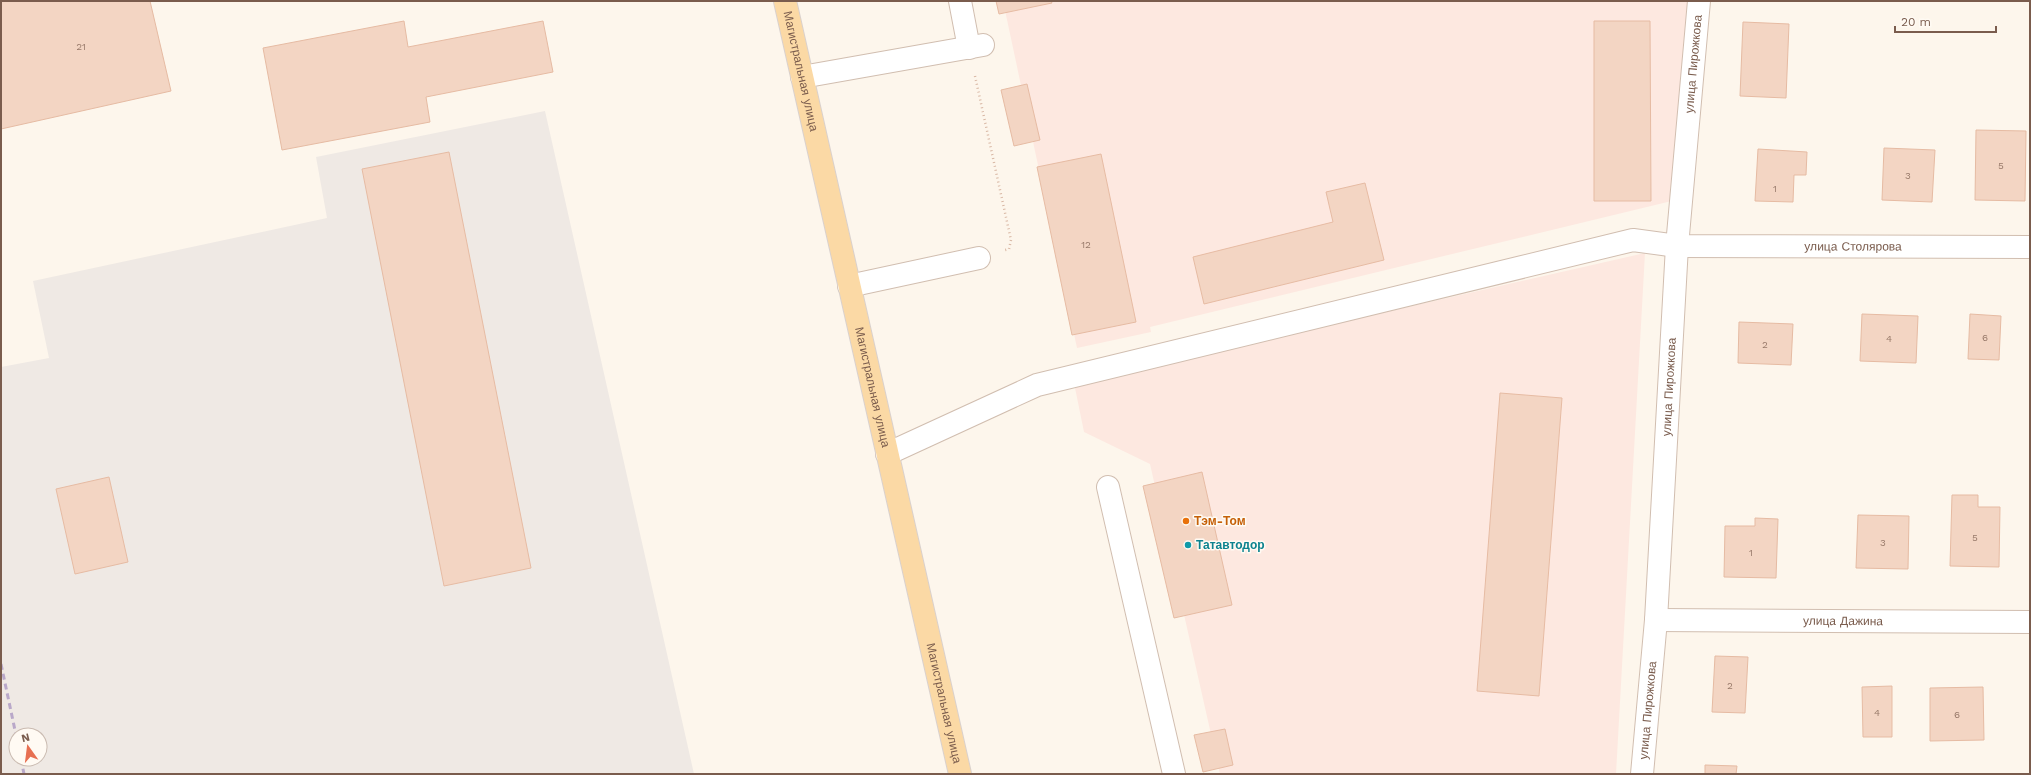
<svg xmlns="http://www.w3.org/2000/svg" width="2031" height="775" font-family="'Work Sans',sans-serif">
	<style>
		.commercial { fill: #fde8e0 }
		.industrial { fill: #efe9e4; fill-rule: evenodd }
		.building { fill: #f3d5c3; stroke: #e6bba3 }
		.lines { fill: none; stroke-linecap: round; stroke-linejoin: round }
		.minor-casing { stroke: #d1beb0; stroke-width: 24 }
		.major-casing { stroke: #dad1cd; stroke-width: 24 }
		.path { stroke: #d9b8a5; stroke-width: 2.5; stroke-dasharray: 1 3; stroke-linecap: butt }
		.minor { stroke: #fff; stroke-width: 22 }
		.major { stroke: #fbd9a5; stroke-width: 22 }
		.rail { stroke: #b9a8c9; stroke-width: 3; stroke-dasharray: 6 4; stroke-linecap: butt }
		.food-dot { fill: #e8710a; stroke: #fffaf3; stroke-width: 1.5 }
		.culture-dot { fill: #0f9aa8; stroke: #fffaf3; stroke-width: 1.5 }
		.labels { text-anchor: middle; stroke-width: 3; stroke-linejoin: round; paint-order: stroke }
		.number-label { font-size: 10px; fill: #987a6a }
		.street-label { font-size: 12px; fill: #7a5c4d; stroke: #fffaf3 }
		.food-label { font-size: 12px; font-weight: bold; fill: #c56008; stroke: #fffaf3; text-anchor: start }
		.culture-label { font-size: 12px; font-weight: bold; fill: #0d838f; stroke: #fffaf3; text-anchor: start }
	</style>
	<rect width="100%" height="100%" fill="#fdf6ec"/>
	<g class="commercial">
		<polygon points="1003,1 1699,1 1684,198 1150,327 1151,332 1077,348"/>
		<polygon points="1645,253 1616,774 1220,774 1150,464 1084,432 1074,383"/>
	</g>
	<path class="industrial" d="M545,111l149,663h-693v-407l48,-9 -16,-77 294,-63 -11,-61zM16,735h24v24h-24z"/>
	<g class="building">
		<polygon points="1,1 150,1 171,91 1,129"/>
		<polygon points="996,1 1051,1 1052,3 999,14"/>
		<polygon points="404,21 408,47 543,21 553,72 426,97 430,122 282,150 263,48"/>
		<polygon points="1594,21 1650,21 1651,201 1594,201"/>
		<polygon points="1743,22 1789,24 1786,98 1740,96"/>
		<polygon points="1027,84 1040,140 1014,146 1001,90"/>
		<polygon points="1976,130 2026,131 2025,201 1975,200"/>
		<polygon points="1884,148 1935,150 1932,202 1882,200"/>
		<polygon points="1758,149 1807,152 1806,175 1794,175 1793,202 1755,201"/>
		<polygon points="449,152 531,568 444,586 362,169"/>
		<polygon points="1101,154 1136,322 1072,335 1037,167"/>
		<polygon points="1365,183 1384,260 1204,304 1193,257 1333,222 1326,192"/>
		<polygon points="1862,314 1918,316 1916,363 1860,361"/>
		<polygon points="1970,314 2001,316 1999,360 1968,359"/>
		<polygon points="1739,322 1793,324 1791,365 1738,363"/>
		<polygon points="1500,393 1562,398 1539,696 1477,691"/>
		<polygon points="1202,472 1232,605 1174,618 1143,486"/>
		<polygon points="109,477 128,562 75,574 56,489"/>
		<polygon points="1952,495 1978,495 1978,507 2000,507 1999,567 1950,566"/>
		<polygon points="1858,515 1909,516 1908,569 1856,568"/>
		<polygon points="1755,518 1778,519 1776,578 1724,577 1725,526 1755,526"/>
		<polygon points="1715,656 1748,657 1745,713 1712,712"/>
		<polygon points="1892,686 1892,737 1863,737 1862,687"/>
		<polygon points="1983,687 1984,740 1930,741 1930,688"/>
		<polygon points="1225,729 1233,765 1203,772 1194,735"/>
		<polygon points="1705,765 1737,766 1736,774 1705,774"/>
	</g>
	<g class="lines">
		<g class="minor-casing">
			<g id="minor">
				<polyline points="960,1 969,48"/>
				<polyline points="802,77 983,45"/>
				<polyline points="849,286 979,258"/>
				<path id="s1" d="M887,454l150,-69 596,-145 44,6 353,1"/>
				<polyline points="1108,487 1174,774"/>
				<path id="s2" d="M1656,620l374,2"/>
				<path id="s3" d="M1642,774l14,-154 21,-374 22,-245"/>
			</g>
		</g>
		<g class="major-casing">
			<g id="major">
				<path id="s4" d="M785,1l175,773"/>
			</g>
		</g>
		<polyline class="path" points="975,76 1011,240 1009,249 1005,250"/>
		<use href="#minor" class="minor"/>
		<use href="#major" class="major"/>
		<g class="rail">
			<polyline points="1,664 16,735"/>
			<polyline points="21,759 24,774"/>
		</g>
	</g>
	<circle class="food-dot" cx="1186" cy="521" r="4"/>
	<circle class="culture-dot" cx="1188" cy="545" r="4"/>
	<g class="labels">
		<g class="number-label">
			<text x="81" y="50">21</text>
			<text x="2001" y="169">5</text>
			<text x="1908" y="179">3</text>
			<text x="1775" y="192">1</text>
			<text x="1086" y="248">12</text>
			<text x="1985" y="341">6</text>
			<text x="1889" y="342">4</text>
			<text x="1765" y="348">2</text>
			<text x="1975" y="541">5</text>
			<text x="1883" y="546">3</text>
			<text x="1751" y="556">1</text>
			<text x="1730" y="689">2</text>
			<text x="1877" y="716">4</text>
			<text x="1957" y="718">6</text>
		</g>
		<g class="street-label">
			<text dy="4" stroke="none"><textPath href="#s3" startOffset="712">улица Пирожкова</textPath></text>
			<text dy="4" stroke="none"><textPath href="#s4" startOffset="72">Магистральная улица</textPath></text>
			<text dy="4" stroke="none"><textPath href="#s1" startOffset="999">улица Столярова</textPath></text>
			<text dy="4" stroke="none"><textPath href="#s3" startOffset="388">улица Пирожкова</textPath></text>
			<text dy="4" stroke="none"><textPath href="#s4" startOffset="396">Магистральная улица</textPath></text>
			<text dy="4" stroke="none"><textPath href="#s2" startOffset="187">улица Дажина</textPath></text>
			<text dy="4" stroke="none"><textPath href="#s4" startOffset="720">Магистральная улица</textPath></text>
			<text dy="4" stroke="none"><textPath href="#s3" startOffset="64">улица Пирожкова</textPath></text>
		</g>
		<g class="food-label">
			<text x="1194" y="525">Тэм-Том</text>
		</g>
		<g class="culture-label">
			<text x="1196" y="549">Татавтодор</text>
		</g>
	</g>
	<rect width="2031" height="775" fill="none" stroke="#7a5c4d" stroke-width="4"/>
	<g transform="translate(28 747) rotate(346)"><circle r="19" fill="#fffaf3" stroke="#cabbb1"/>
	<path d="M0-3L7 15L0 10L-7 15Z" fill="#e76f51"/>
	<text y="-6" font-size="11" font-weight="bold" text-anchor="middle" fill="#7a5c4d">N</text>
	</g>
	<path d="M1895 26v6h101v-6" fill="none" stroke="#7a5c4d" stroke-width="2"/>
	<text x="1901" y="26" font-size="12" fill="#7a5c4d" stroke="#fffaf3" stroke-width="3" paint-order="stroke">20 m</text>
</svg>
